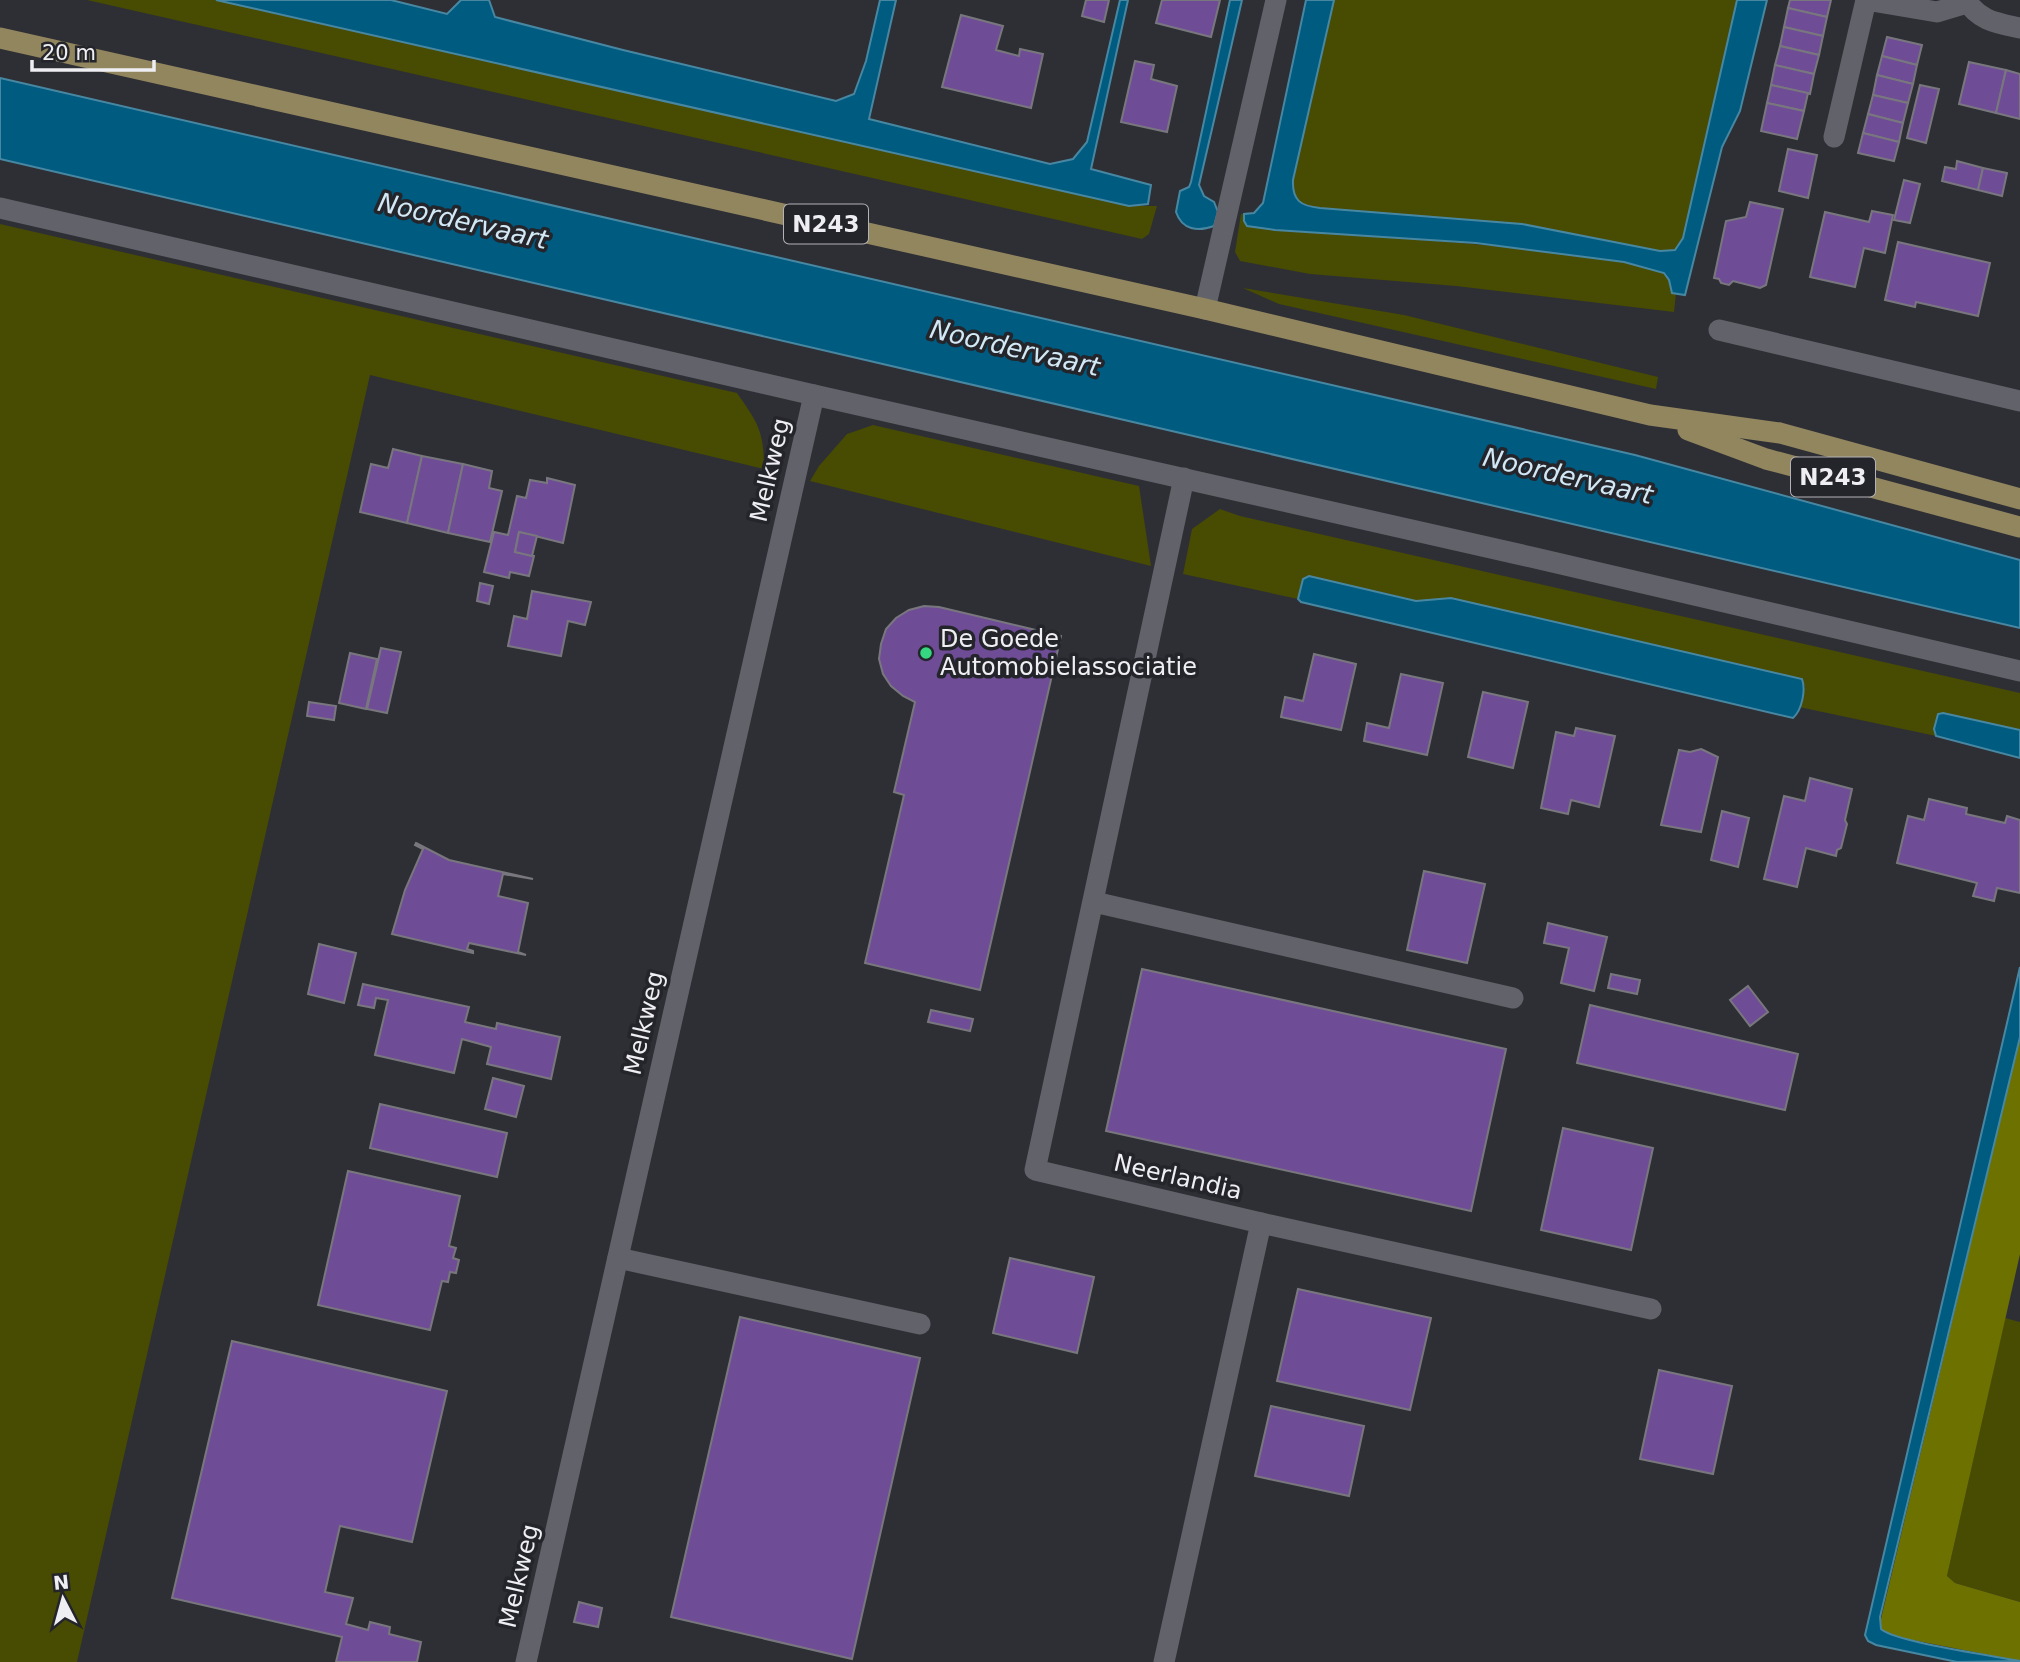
<svg xmlns="http://www.w3.org/2000/svg" width="2020" height="1662" font-family="'DejaVu Sans',sans-serif">
	<style>
		.green { fill: #484b02 }
		.forest { fill: #6d7100 }
		.water { fill: #005b80; stroke: #4887a2; stroke-width: 2 }
		.building { fill: #6f4d96; stroke: #79777e; stroke-width: 2 }
		.lines { fill: none; stroke-linecap: round; stroke-linejoin: round }
		.minor { stroke: #62636a; stroke-width: 21 }
		.major { stroke: #92865f; stroke-width: 21 }
		.poi-dot { fill: #35d881; stroke: #24252b; stroke-width: 2.5 }
		.labels { text-anchor: middle; stroke-width: 7; stroke-linejoin: round; paint-order: stroke }
		.shield { fill: #24252b; stroke: #b2b2b7; stroke-width: 2 }
		.shield-label { font-size: 23px; font-weight: bold; fill: #efeff3 }
		.street-label { font-size: 24px; fill: #efeff3; stroke: #24252b }
		.poi-label { font-size: 24px; fill: #efeff3; stroke: #24252b; text-anchor: start }
		.water-label { font-size: 26px; font-style: italic; fill: #d2e8f5; stroke: #24252b }
	</style>
	<rect width="100%" height="100%" fill="#2e2f35"/>
	<g class="green">
		<polygon points="87,0 216,0 1128,206 1157,206 1149,234 1142,239"/>
		<path d="M1334,0h403l-54,238 -8,12 -15,1 -138,-27 -202,-16c-19,-2 -28,-7 -27,-28z"/>
		<path d="M1241,214h3v7l31,9c108,7 215,13 321,28 15,2 58,7 68,15 6,5 8,12 8,19l4,1 -2,19 -218,-26 -146,-12 -70,-13 -5,-9z"/>
		<path d="M0,224l737,169c21,30 27,38 27,76l-394,-94 -293,1287h-77z"/>
		<polygon points="1243,288 1404,315 1658,377 1656,389 1279,304"/>
		<polygon points="873,425 1139,486 1151,566 810,481 819,466 847,434"/>
		<polygon points="1220,509 1240,516 2020,693 2020,730 1943,713 1938,714 1934,729 1936,736 1799,707 1805,687 1802,679 1451,598 1416,601 1386,593 1303,579 1298,599 1183,574 1192,529"/>
		<polygon points="2005,1318 2020,1322 2020,1602 1955,1583 1947,1576"/>
	</g>
	<polygon class="forest" points="2020,1037 2020,1254 1947,1576 1955,1583 2020,1602 2020,1661 1907,1639 1885,1633 1881,1629 1880,1623"/>
	<g class="water">
		<polygon points="216,0 391,0 447,14 461,0 489,0 495,17 623,50 836,101 854,94 866,61 880,0 896,0 869,119 1050,164 1073,159 1087,142 1120,0 1128,0 1091,169 1151,185 1148,204 1129,206"/>
		<path d="M1230,0h12l-43,185 5,11 10,6 4,10 -4,14c-16,6 -32,4 -38,-14l4,-21 9,-4 2,-5z"/>
		<path d="M1306,0h28l-41,180c-1,21 8,26 27,28l202,16 138,27 15,-1 8,-12 54,-238h30l-27,111 -18,36 -37,148 -13,-2 -3,-13 -5,-7 -40,-11 -148,-19 -201,-13 -28,-4 -3,-5v-7l10,-1 9,-10z"/>
		<polygon points="0,78 1635,455 2020,560 2020,628 0,159"/>
		<path d="M1309,576l107,25 35,-3 351,81c4,11 0,31 -9,39l-492,-116 -3,-3 5,-20z"/>
		<polygon points="1943,713 2020,730 2020,758 1936,736 1934,729 1938,714"/>
		<path d="M2020,967v70l-140,580 1,12c14,13 114,27 139,32l-63,1 -81,-17 -8,-4 -3,-6z"/>
	</g>
	<g class="building">
		<polygon points="1086,0 1109,0 1104,22 1082,16"/>
		<polygon points="1162,0 1220,0 1211,37 1156,23"/>
		<polygon points="1790,0 1831,0 1827,17 1788,8"/>
		<polygon points="1788,8 1827,17 1823,36 1784,27"/>
		<polygon points="961,15 1003,26 996,50 1019,56 1020,49 1043,54 1031,108 942,87"/>
		<polygon points="1784,27 1823,36 1819,55 1780,46"/>
		<polygon points="1887,37 1922,45 1917,65 1882,56"/>
		<polygon points="1780,46 1819,55 1814,74 1775,65"/>
		<polygon points="1882,56 1917,65 1913,84 1877,75"/>
		<polygon points="1135,61 1154,65 1151,79 1177,86 1167,132 1121,122"/>
		<polygon points="1969,62 2006,70 1996,113 1959,104"/>
		<polygon points="1775,65 1814,74 1810,94 1771,85"/>
		<polygon points="2006,70 2020,74 2020,119 1996,113"/>
		<polygon points="1877,75 1913,84 1908,103 1873,95"/>
		<polygon points="1771,85 1808,93 1804,111 1767,103"/>
		<polygon points="1920,85 1939,89 1926,143 1907,138"/>
		<polygon points="1873,95 1908,103 1903,123 1868,114"/>
		<polygon points="1767,103 1804,111 1797,139 1761,131"/>
		<polygon points="1868,114 1903,123 1899,142 1863,133"/>
		<polygon points="1863,133 1899,142 1894,161 1858,153"/>
		<polygon points="1788,149 1817,155 1808,198 1779,191"/>
		<polygon points="1957,161 1983,168 1978,190 1942,181 1945,167 1956,169"/>
		<polygon points="1983,168 2007,173 2002,196 1978,190"/>
		<polygon points="1904,180 1920,184 1910,223 1894,220"/>
		<polygon points="1750,202 1783,209 1766,285 1760,288 1733,281 1729,285 1721,283 1719,279 1714,278 1726,221 1746,217"/>
		<polygon points="1872,211 1893,215 1885,253 1864,248 1855,287 1810,277 1825,212 1869,222"/>
		<polygon points="1898,242 1990,263 1978,316 1916,302 1915,307 1885,300"/>
		<polygon points="393,449 422,456 407,523 360,512 371,464 388,468"/>
		<polygon points="422,456 463,464 448,533 407,523"/>
		<polygon points="463,464 492,471 489,488 502,491 490,542 448,533"/>
		<polygon points="547,478 575,485 563,543 519,532 515,552 534,556 529,576 510,572 509,578 484,572 494,532 508,535 517,496 526,498 530,480 547,483"/>
		<polygon points="519,532 537,536 532,556 515,552"/>
		<polygon points="480,583 493,586 489,604 477,601"/>
		<polygon points="532,591 591,602 585,625 568,621 561,656 508,646 514,616 527,619"/>
		<polygon points="924,606 939,607 1061,636 980,990 865,963 904,795 894,792 915,702 903,696 891,686 883,674 879,659 881,644 886,629 896,618 909,610"/>
		<polygon points="381,648 401,652 387,713 367,709"/>
		<polygon points="350,653 377,659 366,709 339,703"/>
		<polygon points="1314,654 1356,664 1341,730 1281,717 1285,697 1303,701"/>
		<polygon points="1401,674 1443,683 1427,755 1364,741 1367,723 1389,728"/>
		<polygon points="1483,692 1528,702 1513,768 1468,757"/>
		<polygon points="309,702 336,706 334,720 307,716"/>
		<polygon points="1576,728 1615,736 1599,807 1571,800 1568,814 1541,808 1556,732 1574,736"/>
		<polygon points="1701,749 1718,757 1701,832 1661,825 1679,750 1690,752"/>
		<polygon points="1810,778 1852,789 1845,820 1847,824 1841,848 1837,850 1836,856 1806,848 1797,887 1764,879 1784,796 1805,801"/>
		<polygon points="1929,799 1967,808 1966,814 2005,823 2007,816 2020,820 2020,893 1997,888 1994,901 1973,896 1977,883 1897,863 1908,816 1924,820"/>
		<polygon points="1722,811 1749,818 1738,867 1711,860"/>
		<polygon points="416,843 449,860 533,879 503,874 498,896 528,903 518,952 526,955 469,943 467,949 473,951 473,953 392,934 405,890 423,849 415,845"/>
		<polygon points="1424,871 1485,884 1467,963 1407,950"/>
		<polygon points="1548,923 1607,937 1594,991 1561,983 1569,948 1544,943"/>
		<polygon points="319,944 356,953 344,1003 308,994"/>
		<polygon points="1142,969 1506,1049 1471,1211 1106,1131"/>
		<polygon points="1611,974 1640,980 1637,994 1608,988"/>
		<polygon points="363,984 469,1007 465,1022 496,1029 497,1023 560,1037 551,1079 487,1064 491,1047 462,1039 454,1073 375,1055 388,1000 376,998 374,1008 358,1005"/>
		<polygon points="1748,986 1768,1012 1750,1026 1730,1000"/>
		<polygon points="1590,1005 1798,1054 1785,1110 1577,1063"/>
		<polygon points="931,1010 973,1019 970,1031 928,1022"/>
		<polygon points="493,1078 524,1086 516,1117 485,1109"/>
		<polygon points="380,1104 507,1133 497,1177 370,1148"/>
		<polygon points="1563,1128 1653,1148 1631,1250 1541,1230"/>
		<polygon points="348,1171 460,1196 449,1246 456,1248 453,1258 459,1260 456,1273 450,1272 448,1282 442,1281 430,1330 318,1305"/>
		<polygon points="1010,1258 1094,1277 1077,1353 993,1333"/>
		<polygon points="1298,1289 1431,1318 1410,1410 1277,1381"/>
		<polygon points="740,1317 920,1358 852,1659 671,1617"/>
		<polygon points="232,1341 447,1391 412,1542 340,1526 325,1592 353,1598 346,1624 368,1630 370,1622 390,1627 389,1634 421,1642 417,1662 336,1662 342,1637 172,1598"/>
		<polygon points="1659,1370 1732,1386 1713,1474 1640,1459"/>
		<polygon points="1271,1406 1364,1426 1349,1496 1255,1476"/>
		<polygon points="579,1602 602,1608 598,1627 574,1622"/>
	</g>
	<g class="lines">
		<g class="minor">
			<path d="M1966,0c13,21 31,23 54,28"/>
			<polyline points="1834,137 1866,0 1937,12 1967,3"/>
			<polyline points="0,208 814,395 1531,557 2020,671"/>
			<polyline points="1205,309 1276,0"/>
			<polyline points="1719,330 2020,401"/>
			<polyline points="1094,902 1513,998"/>
			<polyline points="1261,1223 1651,1309"/>
			<polyline points="618,1258 920,1324"/>
			<polyline points="526,1662 814,395"/>
			<polyline points="1164,1662 1261,1223 1035,1170 1184,478"/>
		</g>
		<g class="major">
			<polyline points="0,38 1205,309 1650,415 1780,433 2020,499"/>
			<polyline points="1688,430 1766,459 2020,527"/>
		</g>
	</g>
	<circle class="poi-dot" cx="926" cy="653" r="7"/>
	<g class="labels">
		<g class="shield">
			<rect x="784" y="204.5" width="84" height="39" rx="5"/>
			<rect x="1791" y="457.5" width="84" height="39" rx="5"/>
		</g>
		<g class="shield-label">
			<text x="826" y="232">N243</text>
			<text x="1833" y="485">N243</text>
		</g>
		<g class="street-label">
			<text transform="translate(770 470) rotate(-77)" y="8">Melkweg</text>
			<text transform="translate(644 1023) rotate(-77)" y="8">Melkweg</text>
			<text transform="translate(1178 1177) rotate(13)" y="8">Neerlandia</text>
			<text transform="translate(519 1576) rotate(-77)" y="8">Melkweg</text>
		</g>
		<g class="poi-label">
			<text x="940" y="647">De Goede<tspan x="940" dy="28">Automobielassociatie</tspan></text>
		</g>
		<g class="water-label">
			<text transform="translate(463 221) rotate(13)" y="9">Noordervaart</text>
			<text transform="translate(1015 348) rotate(13)" y="9">Noordervaart</text>
			<text transform="translate(1568 476) rotate(13)" y="9">Noordervaart</text>
		</g>
	</g>
	<g transform="translate(63 1599) rotate(354)" stroke="#24252b" stroke-width="5" paint-order="stroke">
	<path d="M0-5L12 26L0 18L-12 26Z" fill="#efeff3"/>
	<text y="-10" font-size="19" font-weight="bold" text-anchor="middle" fill="#efeff3">N</text>
	</g>
	<path d="M32 60v10h122v-10" fill="none" stroke="#efeff3" stroke-width="3.5"/>
	<text x="42" y="60" font-size="21" fill="#efeff3" stroke="#24252b" stroke-width="5" paint-order="stroke">20 m</text>
</svg>
